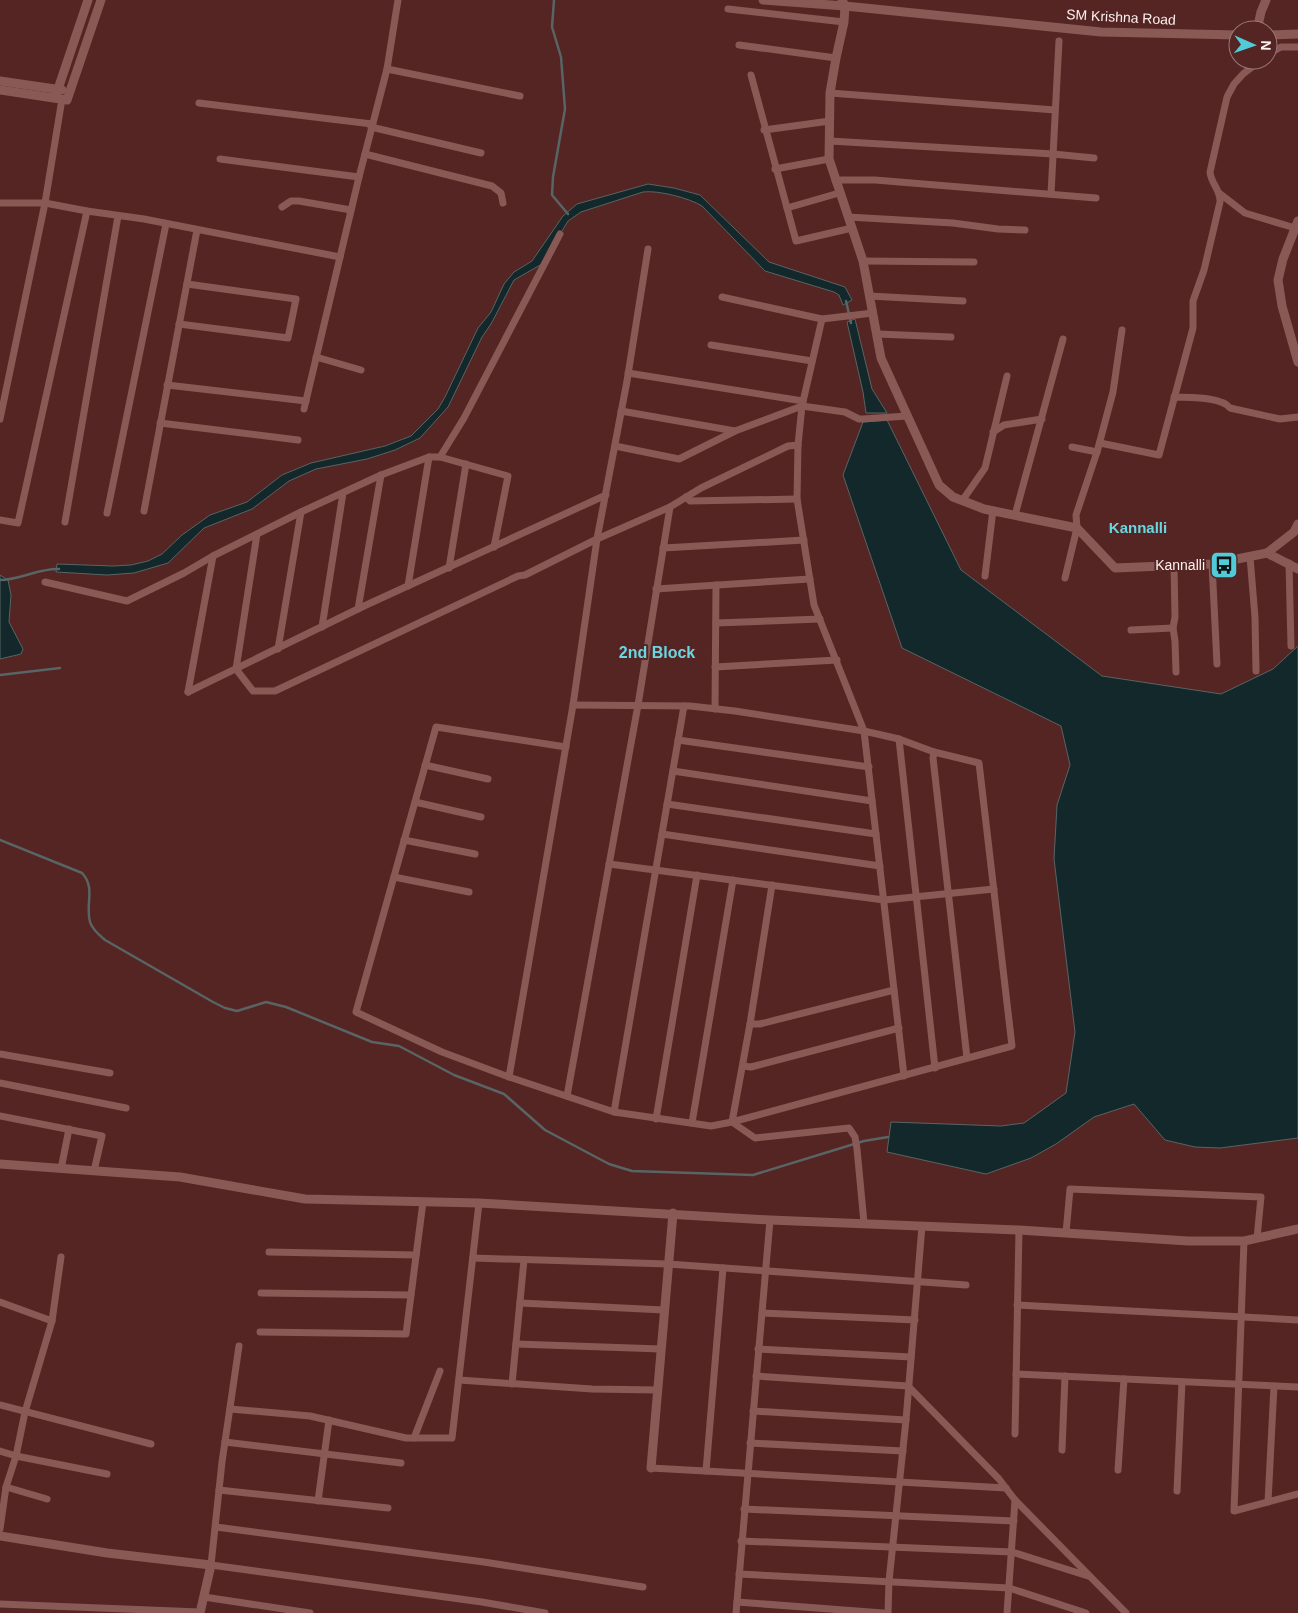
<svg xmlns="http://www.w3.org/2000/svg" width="1298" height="1613" font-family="Arial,sans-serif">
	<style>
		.water { fill: #12282a; stroke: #596465 }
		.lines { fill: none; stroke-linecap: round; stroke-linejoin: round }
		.stream { stroke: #596465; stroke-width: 2.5 }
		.minor { stroke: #885955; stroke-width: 7 }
		.tertiary { stroke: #885955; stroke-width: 9 }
		.labels { text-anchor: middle; stroke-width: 4; stroke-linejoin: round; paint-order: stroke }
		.street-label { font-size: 14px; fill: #fef1ef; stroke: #542523 }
		.poi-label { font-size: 14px; fill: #fef1ef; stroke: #542523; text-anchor: end }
		.neighbourhood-label { font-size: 15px; font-weight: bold; fill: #6ad6e1; stroke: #542523 }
		.quarter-label { font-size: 16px; font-weight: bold; fill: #6ad6e1; stroke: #542523 }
	</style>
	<rect width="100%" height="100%" fill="#542523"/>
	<g class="water">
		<path d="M648,184l26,4 26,7 69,67 76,25 7,13 -9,5 -4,-10 -5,-3 -69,-21 -63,-65c-13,-8 -44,-16 -59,-14l-62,20 -13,9 -26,43 -28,16 -23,44 -9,13 -34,70 -28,31 -25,12 -28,9 -51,10 -27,12 -37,28 -48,19 -36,35 -34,10 -27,2 -51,-3 1,-8 56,2 18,-1 17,-4 14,-7 20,-19 28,-20 37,-13 35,-27 29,-12 74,-17 26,-10 27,-27 7,-12 33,-69 13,-16 13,-28 10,-12 18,-11 31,-45 14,-12z"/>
		<polygon points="855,319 872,389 887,413 866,413 863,392 847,322"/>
		<polygon points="887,420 961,570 1102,676 1221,694 1273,669 1298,646 1298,1138 1220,1148 1195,1147 1165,1140 1134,1104 1094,1117 1056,1144 1031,1158 986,1174 887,1152 891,1122 1001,1126 1024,1123 1066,1093 1075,1032 1054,859 1057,805 1070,765 1061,726 902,648 843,475 863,422"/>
		<polygon points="0,575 8,580 11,595 9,622 23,649 21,654 0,659"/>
	</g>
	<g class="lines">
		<g class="stream">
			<polyline points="554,0 552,27 561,57 565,109 553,177 552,195 568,214"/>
			<polyline points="846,301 851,323"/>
			<path d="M0,580c20,0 39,-12 59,-11"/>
			<polyline points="0,675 60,668"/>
			<path d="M0,840l82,33c14,15 3,31 8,49 2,7 9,13 15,18l108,62 12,6 12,3 29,-9 20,5 86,35 27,4 55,29 50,19 41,36 64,34 23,7 121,4 111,-34 24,-4"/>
		</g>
		<g class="minor">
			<polyline points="728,9 844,22"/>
			<polyline points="739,45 836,58"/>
			<polyline points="1268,54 1281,47 1298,47"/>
			<polyline points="387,69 520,96"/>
			<polyline points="751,75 796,241 852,228"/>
			<polyline points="830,93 1055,110"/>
			<polyline points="199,103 372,124"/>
			<polyline points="371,127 481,153"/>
			<polyline points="764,130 830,121"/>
			<polyline points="830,141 1053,154 1094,158"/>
			<polyline points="365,154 492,186 501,193 503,203"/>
			<polyline points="220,159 359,177"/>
			<polyline points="775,169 829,159"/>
			<polyline points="835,180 875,180 1096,198"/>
			<polyline points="1219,193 1245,213 1295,228"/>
			<polyline points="1051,194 1059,41"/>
			<polyline points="0,203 45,203 87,211 144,219 340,257"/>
			<polyline points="282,207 291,201 299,201 351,210"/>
			<polyline points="787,208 839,193"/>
			<polyline points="848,217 953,223 998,229 1025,230"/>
			<polyline points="863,261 974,262"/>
			<polyline points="869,296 963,301"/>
			<polyline points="722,297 822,319"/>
			<polyline points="873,313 822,319 802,406 798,445 797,499 814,605 864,731 904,1076"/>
			<polyline points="179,324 288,338 296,299 187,284"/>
			<polyline points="877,334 951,337"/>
			<polyline points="711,345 812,361"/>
			<polyline points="316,357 361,370"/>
			<polyline points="628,373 803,401"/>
			<polyline points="167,385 306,401"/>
			<path d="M1174,397c14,1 47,-1 56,11l50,11 18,-2"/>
			<polyline points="304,409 359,177 387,69 398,0"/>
			<polyline points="621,411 735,431"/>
			<polyline points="0,419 45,203 62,99"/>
			<polyline points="160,423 298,440"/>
			<polyline points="993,432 1004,425 1042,419"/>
			<path d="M1100,443l59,12 34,-127v-27l11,-31 16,-68c1,-12 -9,-18 -10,-30l17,-75 7,-13 9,-10 18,-14"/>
			<polyline points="615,446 679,459 735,431 802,406 845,412 859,419 863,419 907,416"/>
			<polyline points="1072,447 1097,452"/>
			<polyline points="440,457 508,476 494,547"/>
			<polyline points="686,497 690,501 797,499"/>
			<polyline points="962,501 985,468 1007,376"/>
			<polyline points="144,511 197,230"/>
			<polyline points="107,513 166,224"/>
			<polyline points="1015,515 1063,339"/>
			<polyline points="0,520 18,523 87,211"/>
			<polyline points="65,522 118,216"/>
			<polyline points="257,534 236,669 253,691 275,691 518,576 525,575 597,539 670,507 701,488 788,446 798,445"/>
			<polyline points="663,548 804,540"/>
			<polyline points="1250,557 1255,617 1256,671"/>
			<polyline points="1289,563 1291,646"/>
			<polyline points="1212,564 1217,664"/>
			<polyline points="1174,566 1175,617 1173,628 1175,641 1176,672"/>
			<polyline points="449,568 466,464"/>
			<polyline points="985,576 993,510"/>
			<polyline points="1065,578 1077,528 1076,515 1097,452 1113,392 1122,330"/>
			<polyline points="45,582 127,601 184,573 213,556 301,512 381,475 429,457 440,457 464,418 560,234"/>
			<polyline points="408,586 429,457"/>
			<polyline points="656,589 810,579"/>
			<polyline points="358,609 381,475"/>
			<polyline points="716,623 820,619"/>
			<polyline points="322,627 343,493"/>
			<polyline points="1131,630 1173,628"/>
			<polyline points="278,649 301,512"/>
			<polyline points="715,667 837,660"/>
			<polyline points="188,692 364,606 606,495"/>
			<polyline points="188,692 213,556"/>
			<polyline points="715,709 716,585"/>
			<polyline points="899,739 935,1068"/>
			<polyline points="678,740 869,767"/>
			<polyline points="566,747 436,727 356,1012 442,1052 509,1077 614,1112 711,1126 732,1122 1012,1046 979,763 934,752 899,739 864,731 735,711 690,706 573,705"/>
			<polyline points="934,752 933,758 967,1058"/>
			<polyline points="425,765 488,779"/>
			<polyline points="673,771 872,801"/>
			<polyline points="415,802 481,817"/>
			<polyline points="667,804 876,834"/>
			<polyline points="662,834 880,866"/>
			<polyline points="404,840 475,854"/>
			<polyline points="609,864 884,900 994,889"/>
			<polyline points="394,877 469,892"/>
			<polyline points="772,885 750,1024 732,1122 755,1138 849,1128 855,1137 857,1149 864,1223"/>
			<polyline points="750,1024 760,1024 894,990"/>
			<polyline points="0,1054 110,1073"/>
			<polyline points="743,1066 751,1067 899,1028"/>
			<polyline points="509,1077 573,705 597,539 627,381 648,249"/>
			<polyline points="0,1083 126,1108"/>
			<polyline points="567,1096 638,705 670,507"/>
			<polyline points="614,1112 684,706"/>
			<polyline points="0,1116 102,1136 94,1171"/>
			<polyline points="656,1119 697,875"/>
			<polyline points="692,1123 733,880"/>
			<polyline points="61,1169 69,1129"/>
			<polyline points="1066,1233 1070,1189 1261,1197 1257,1238"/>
			<polyline points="1244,1241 1234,1511 1298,1494"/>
			<polyline points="269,1252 416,1255"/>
			<polyline points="473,1258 668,1264 966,1285"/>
			<polyline points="261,1293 411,1295"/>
			<polyline points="0,1302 52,1321"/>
			<polyline points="520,1303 664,1310"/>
			<polyline points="1017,1305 1298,1320"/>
			<polyline points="762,1313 915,1320"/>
			<polyline points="260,1332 406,1334 423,1202"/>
			<polyline points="516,1344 661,1349"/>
			<polyline points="239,1346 222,1462 211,1565 482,1602 545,1613"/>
			<polyline points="758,1349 911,1357"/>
			<polyline points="1016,1374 1298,1387"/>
			<polyline points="756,1376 908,1386 999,1479 1015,1500 1126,1613"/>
			<polyline points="459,1380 592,1389 657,1390"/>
			<polyline points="512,1384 524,1260"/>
			<polyline points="0,1405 151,1444"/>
			<polyline points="230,1409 310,1416 406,1438 452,1438 479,1203"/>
			<polyline points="753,1411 906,1420"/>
			<polyline points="1015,1434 1019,1230"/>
			<polyline points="414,1438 440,1371"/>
			<polyline points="225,1442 401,1463"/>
			<polyline points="750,1443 903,1451"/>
			<polyline points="1062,1450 1065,1376"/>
			<polyline points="0,1451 16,1456 107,1474"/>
			<polyline points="651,1468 1006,1488"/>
			<polyline points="1118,1470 1124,1379"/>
			<polyline points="706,1471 723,1268"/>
			<polyline points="6,1487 47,1499"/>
			<polyline points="219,1490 388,1508"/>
			<polyline points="1177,1491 1182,1382"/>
			<polyline points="318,1501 329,1420"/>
			<polyline points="1268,1502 1274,1386"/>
			<polyline points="744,1509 1014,1521"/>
			<polyline points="216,1527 484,1562 643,1587"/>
			<polyline points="0,1529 6,1487 16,1456 25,1412 52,1321 61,1257"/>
			<polyline points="741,1541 1012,1552 1088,1576"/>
			<polyline points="739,1574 1009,1588 1086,1613"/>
			<polyline points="204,1597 310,1613"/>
			<polyline points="737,1602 883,1613"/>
			<polyline points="0,1604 200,1612"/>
			<polyline points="736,1613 770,1220"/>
			<polyline points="888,1613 889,1581 906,1420 922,1226"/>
			<polyline points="1007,1613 1015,1500"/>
		</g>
		<g class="tertiary">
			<polyline points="763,0 845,6 1101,32 1238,35"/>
			<polyline points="842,0 845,6 844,22 836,58 830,93 829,159 863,261 881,358 939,485 953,497 984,509 1077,528 1115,568 1212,564 1267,553 1298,569"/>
			<polyline points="1257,30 1261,12 1266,0"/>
			<polyline points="1268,35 1298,34"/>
			<polyline points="0,81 62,90"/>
			<polyline points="0,90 67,100 101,0"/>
			<polyline points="55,98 88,0"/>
			<polyline points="1298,221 1283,259 1278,280 1282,306 1298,362"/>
			<polyline points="1267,553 1294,532 1298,524"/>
			<polyline points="0,1164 180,1177 305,1199 479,1203 770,1220 1019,1230 1188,1241 1244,1241 1298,1229"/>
			<polyline points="651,1468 673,1213"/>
			<polyline points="0,1536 107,1553 211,1565 200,1613"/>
		</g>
	</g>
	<defs>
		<g id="bus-square" transform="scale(1.4375)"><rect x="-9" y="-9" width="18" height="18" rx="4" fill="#52cbd8" stroke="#542523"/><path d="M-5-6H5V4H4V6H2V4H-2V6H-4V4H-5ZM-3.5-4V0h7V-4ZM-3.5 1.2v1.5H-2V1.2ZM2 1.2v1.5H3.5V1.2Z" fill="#111"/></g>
	</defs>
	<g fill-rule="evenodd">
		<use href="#bus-square" x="1224" y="565"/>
	</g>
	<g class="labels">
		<g class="street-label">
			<text transform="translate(1121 17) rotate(3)" y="5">SM Krishna Road</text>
		</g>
		<g class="poi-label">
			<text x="1205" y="570">Kannalli</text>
		</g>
		<g class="neighbourhood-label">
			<text x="1138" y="533">Kannalli</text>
		</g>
		<g class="quarter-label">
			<text x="657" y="658">2nd Block</text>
		</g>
	</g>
	<g transform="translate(1253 45) rotate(92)"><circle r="24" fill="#542523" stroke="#987775"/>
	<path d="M0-4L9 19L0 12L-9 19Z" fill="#52cbd8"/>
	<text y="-8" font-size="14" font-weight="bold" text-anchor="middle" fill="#fef1ef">N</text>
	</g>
</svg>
